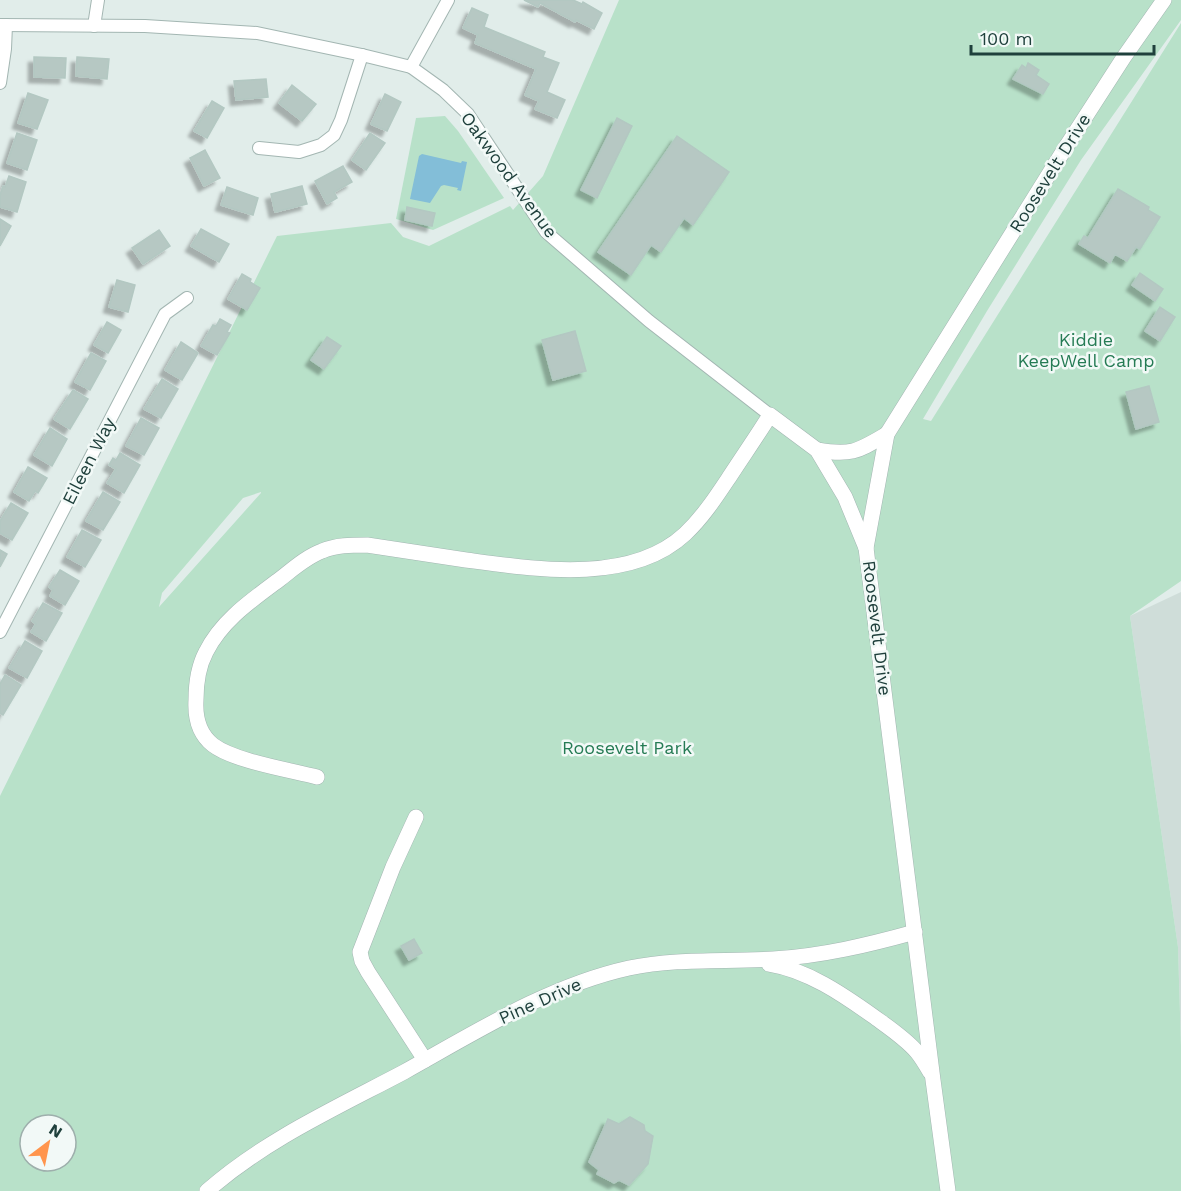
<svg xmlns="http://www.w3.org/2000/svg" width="1181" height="1191" font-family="'Work Sans',sans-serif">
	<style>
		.built { fill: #cfddd9 }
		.green { fill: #b8e1c9; fill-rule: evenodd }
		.water { fill: #83bed8 }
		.building { fill: #b6c8c3; stroke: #b3c8c2; stroke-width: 1.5; filter: url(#shadow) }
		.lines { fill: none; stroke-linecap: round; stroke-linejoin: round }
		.minor-casing { stroke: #a3b6b2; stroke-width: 14 }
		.tertiary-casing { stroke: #a3b6b2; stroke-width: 16 }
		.minor { stroke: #fff; stroke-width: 12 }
		.tertiary { stroke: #fff; stroke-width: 15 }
		.labels { text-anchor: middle; stroke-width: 5; stroke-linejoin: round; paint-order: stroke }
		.street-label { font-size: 18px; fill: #1f403c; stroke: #f2f9f7 }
		.park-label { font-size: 18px; fill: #257b54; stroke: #f2f9f7 }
	</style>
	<defs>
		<filter id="shadow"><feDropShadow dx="-5.5" dy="5.5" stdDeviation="1.5" flood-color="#0004"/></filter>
	</defs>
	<rect width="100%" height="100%" fill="#e1edea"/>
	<polygon class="built" points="1181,592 1181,1046 1178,947 1130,616"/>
	<g class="green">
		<path d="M619,0h562v20l-100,140 -94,151 -64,108 8,2 250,-398v558l-51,35 48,331 3,99v145h-1181v-395l277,-560 114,-13 12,14 26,9 81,-40 3,4 30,-34zM261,492v1l-102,114 3,-14 81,-95zM30,1125h36v36h-36z"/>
		<polygon points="445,116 458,131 504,198 433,230 396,219 416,118"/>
	</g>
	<polygon class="water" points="422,154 461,163 462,161 467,162 461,191 457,190 458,188 444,185 441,186 430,203 410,199 419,156"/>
	<g class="building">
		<polygon points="524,0 573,0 582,4 583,2 602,13 594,29 576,20 575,22 540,3 538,7"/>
		<polygon points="472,8 488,15 484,27 545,52 543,57 559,63 547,92 565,100 557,118 535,109 539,101 525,95 536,69 475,43 478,35 463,28"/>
		<polygon points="34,57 66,58 65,78 34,77"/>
		<polygon points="77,57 109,59 107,79 76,76"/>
		<polygon points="1028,63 1039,70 1036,75 1049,84 1043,94 1013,79 1022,65 1026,68"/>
		<polygon points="266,79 268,97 236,100 234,81"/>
		<polygon points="292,85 316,104 302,121 279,103"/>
		<polygon points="28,93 48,100 37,129 18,123"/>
		<polygon points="385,94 401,102 387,131 371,124"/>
		<polygon points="212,101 224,108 207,138 194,131"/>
		<polygon points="617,118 632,126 597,198 581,190"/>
		<polygon points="17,133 37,140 27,170 7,163"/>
		<polygon points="370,133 385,143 366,170 352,160"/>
		<polygon points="677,136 729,172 693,225 684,218 661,252 651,245 631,275 598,252"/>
		<polygon points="205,150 220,178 204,186 190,158"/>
		<polygon points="343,166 352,182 334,192 337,198 327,204 315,181"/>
		<polygon points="9,176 26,182 17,212 0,207 0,195 3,186 5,187"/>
		<polygon points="302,186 307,204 275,212 271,194"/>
		<polygon points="227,187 258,198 253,215 221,205"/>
		<polygon points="1118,189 1149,207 1148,210 1160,217 1140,249 1136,247 1127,261 1115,254 1110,263 1079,244 1084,236 1088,238"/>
		<polygon points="407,207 435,213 432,226 405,220"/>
		<polygon points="0,219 11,226 0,246"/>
		<polygon points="201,229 229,244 219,262 191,246"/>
		<polygon points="159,230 170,246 143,264 132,248"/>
		<polygon points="1140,273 1163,289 1155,301 1132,285"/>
		<polygon points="242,274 251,279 250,282 260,288 247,310 228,299"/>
		<polygon points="117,280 135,285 128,312 109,307"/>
		<polygon points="1160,307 1175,317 1160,341 1145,331"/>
		<polygon points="220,319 231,325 227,332 230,333 217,355 201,346 213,325 216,326"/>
		<polygon points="107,322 121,330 108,353 94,345"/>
		<polygon points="575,331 586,371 553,380 542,340"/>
		<polygon points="327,337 341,346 324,369 311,360"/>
		<polygon points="181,342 198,353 182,380 165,370"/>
		<polygon points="91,353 106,361 90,390 75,382"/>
		<polygon points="162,379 178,389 161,418 144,409"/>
		<polygon points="1149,386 1159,422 1136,429 1126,392"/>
		<polygon points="73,390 88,399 70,429 54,419"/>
		<polygon points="141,418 159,428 144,455 126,446"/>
		<polygon points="50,428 67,439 52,466 34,455"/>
		<polygon points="120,453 140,465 124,493 107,483 116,469 109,465 113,458 116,460"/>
		<polygon points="28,467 47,478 38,493 35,491 29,501 14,492"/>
		<polygon points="103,492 120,502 103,530 86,521"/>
		<polygon points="11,503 28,513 12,540 0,533 0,521"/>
		<polygon points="82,530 101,540 85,567 67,557"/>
		<polygon points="0,550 7,554 0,567"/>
		<polygon points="60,570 79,581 65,605 50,596 53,590 49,587"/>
		<polygon points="43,603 62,613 46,641 31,632 36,624 32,621"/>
		<polygon points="25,641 42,651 27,678 9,668"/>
		<polygon points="5,675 21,685 3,715 0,713 0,684"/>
		<polygon points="414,939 422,953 409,960 401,946"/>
		<polygon points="630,1117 644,1125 645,1131 653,1136 648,1164 629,1185 619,1180 614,1183 597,1174 599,1170 589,1162 608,1119 619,1124"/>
	</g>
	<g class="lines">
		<g class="minor-casing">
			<g id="minor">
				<polyline points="0,25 145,26 257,33 362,55 411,67 443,90 468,114 546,232 649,321 770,415"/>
				<polyline points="94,26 98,0"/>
				<polyline points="411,67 448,0"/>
				<polyline points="0,83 5,49 6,25"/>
				<polyline points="259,148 299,152 321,145 334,135 341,120 362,55"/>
				<polyline points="0,632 165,314 187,298"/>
			</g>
		</g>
		<g class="tertiary-casing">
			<g id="tertiary">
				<path d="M817,450c35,6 41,1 70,-16"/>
				<path d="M317,777c-27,-7 -83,-16 -104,-32 -14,-11 -18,-28 -17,-45 0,-16 2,-33 10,-48 16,-32 46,-52 74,-73 13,-10 26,-22 42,-28 14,-6 29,-6 45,-6 33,5 66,10 99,15 68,9 164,25 219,-26 18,-17 31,-37 45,-58 13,-20 27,-40 40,-61l47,35 28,47 21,51"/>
				<polyline points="416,817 393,867 360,952 362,961 368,972 425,1060"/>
				<path d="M769,964c38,6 73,30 104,52 15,11 32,22 44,36 5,6 9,13 13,20"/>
				<path d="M207,1191c58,-51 129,-83 197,-119 72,-40 144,-86 225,-104 48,-10 96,-6 144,-9 49,-3 95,-14 142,-27"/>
				<polyline points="948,1191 933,1080 866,548 887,434 1064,150 1124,57 1164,0"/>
			</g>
		</g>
		<use href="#minor" class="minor"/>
		<use href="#tertiary" class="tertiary"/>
	</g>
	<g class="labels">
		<g class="street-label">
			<text transform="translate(1050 173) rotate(-58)" y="6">Roosevelt Drive</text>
			<text transform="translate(509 175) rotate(54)" y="6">Oakwood Avenue</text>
			<text transform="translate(89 461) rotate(-63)" y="6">Eileen Way</text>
			<text transform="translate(877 628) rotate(83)" y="6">Roosevelt Drive</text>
			<text transform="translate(540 1001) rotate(-24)" y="6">Pine Drive</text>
		</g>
		<g class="park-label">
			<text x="1086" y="346">Kiddie<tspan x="1086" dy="21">KeepWell Camp</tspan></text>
			<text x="627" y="754">Roosevelt Park</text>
		</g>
	</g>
	<g transform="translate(48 1143) rotate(32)"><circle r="28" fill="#f2f9f7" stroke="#9eafac" stroke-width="1.5"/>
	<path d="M0-4.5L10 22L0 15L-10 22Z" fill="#ff954d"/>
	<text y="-9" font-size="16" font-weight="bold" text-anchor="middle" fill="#1f403c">N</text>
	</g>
	<path d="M971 45v9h183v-9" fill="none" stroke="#1f403c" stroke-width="3"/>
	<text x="980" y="45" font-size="18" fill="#1f403c" stroke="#f2f9f7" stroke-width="4.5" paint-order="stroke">100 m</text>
</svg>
